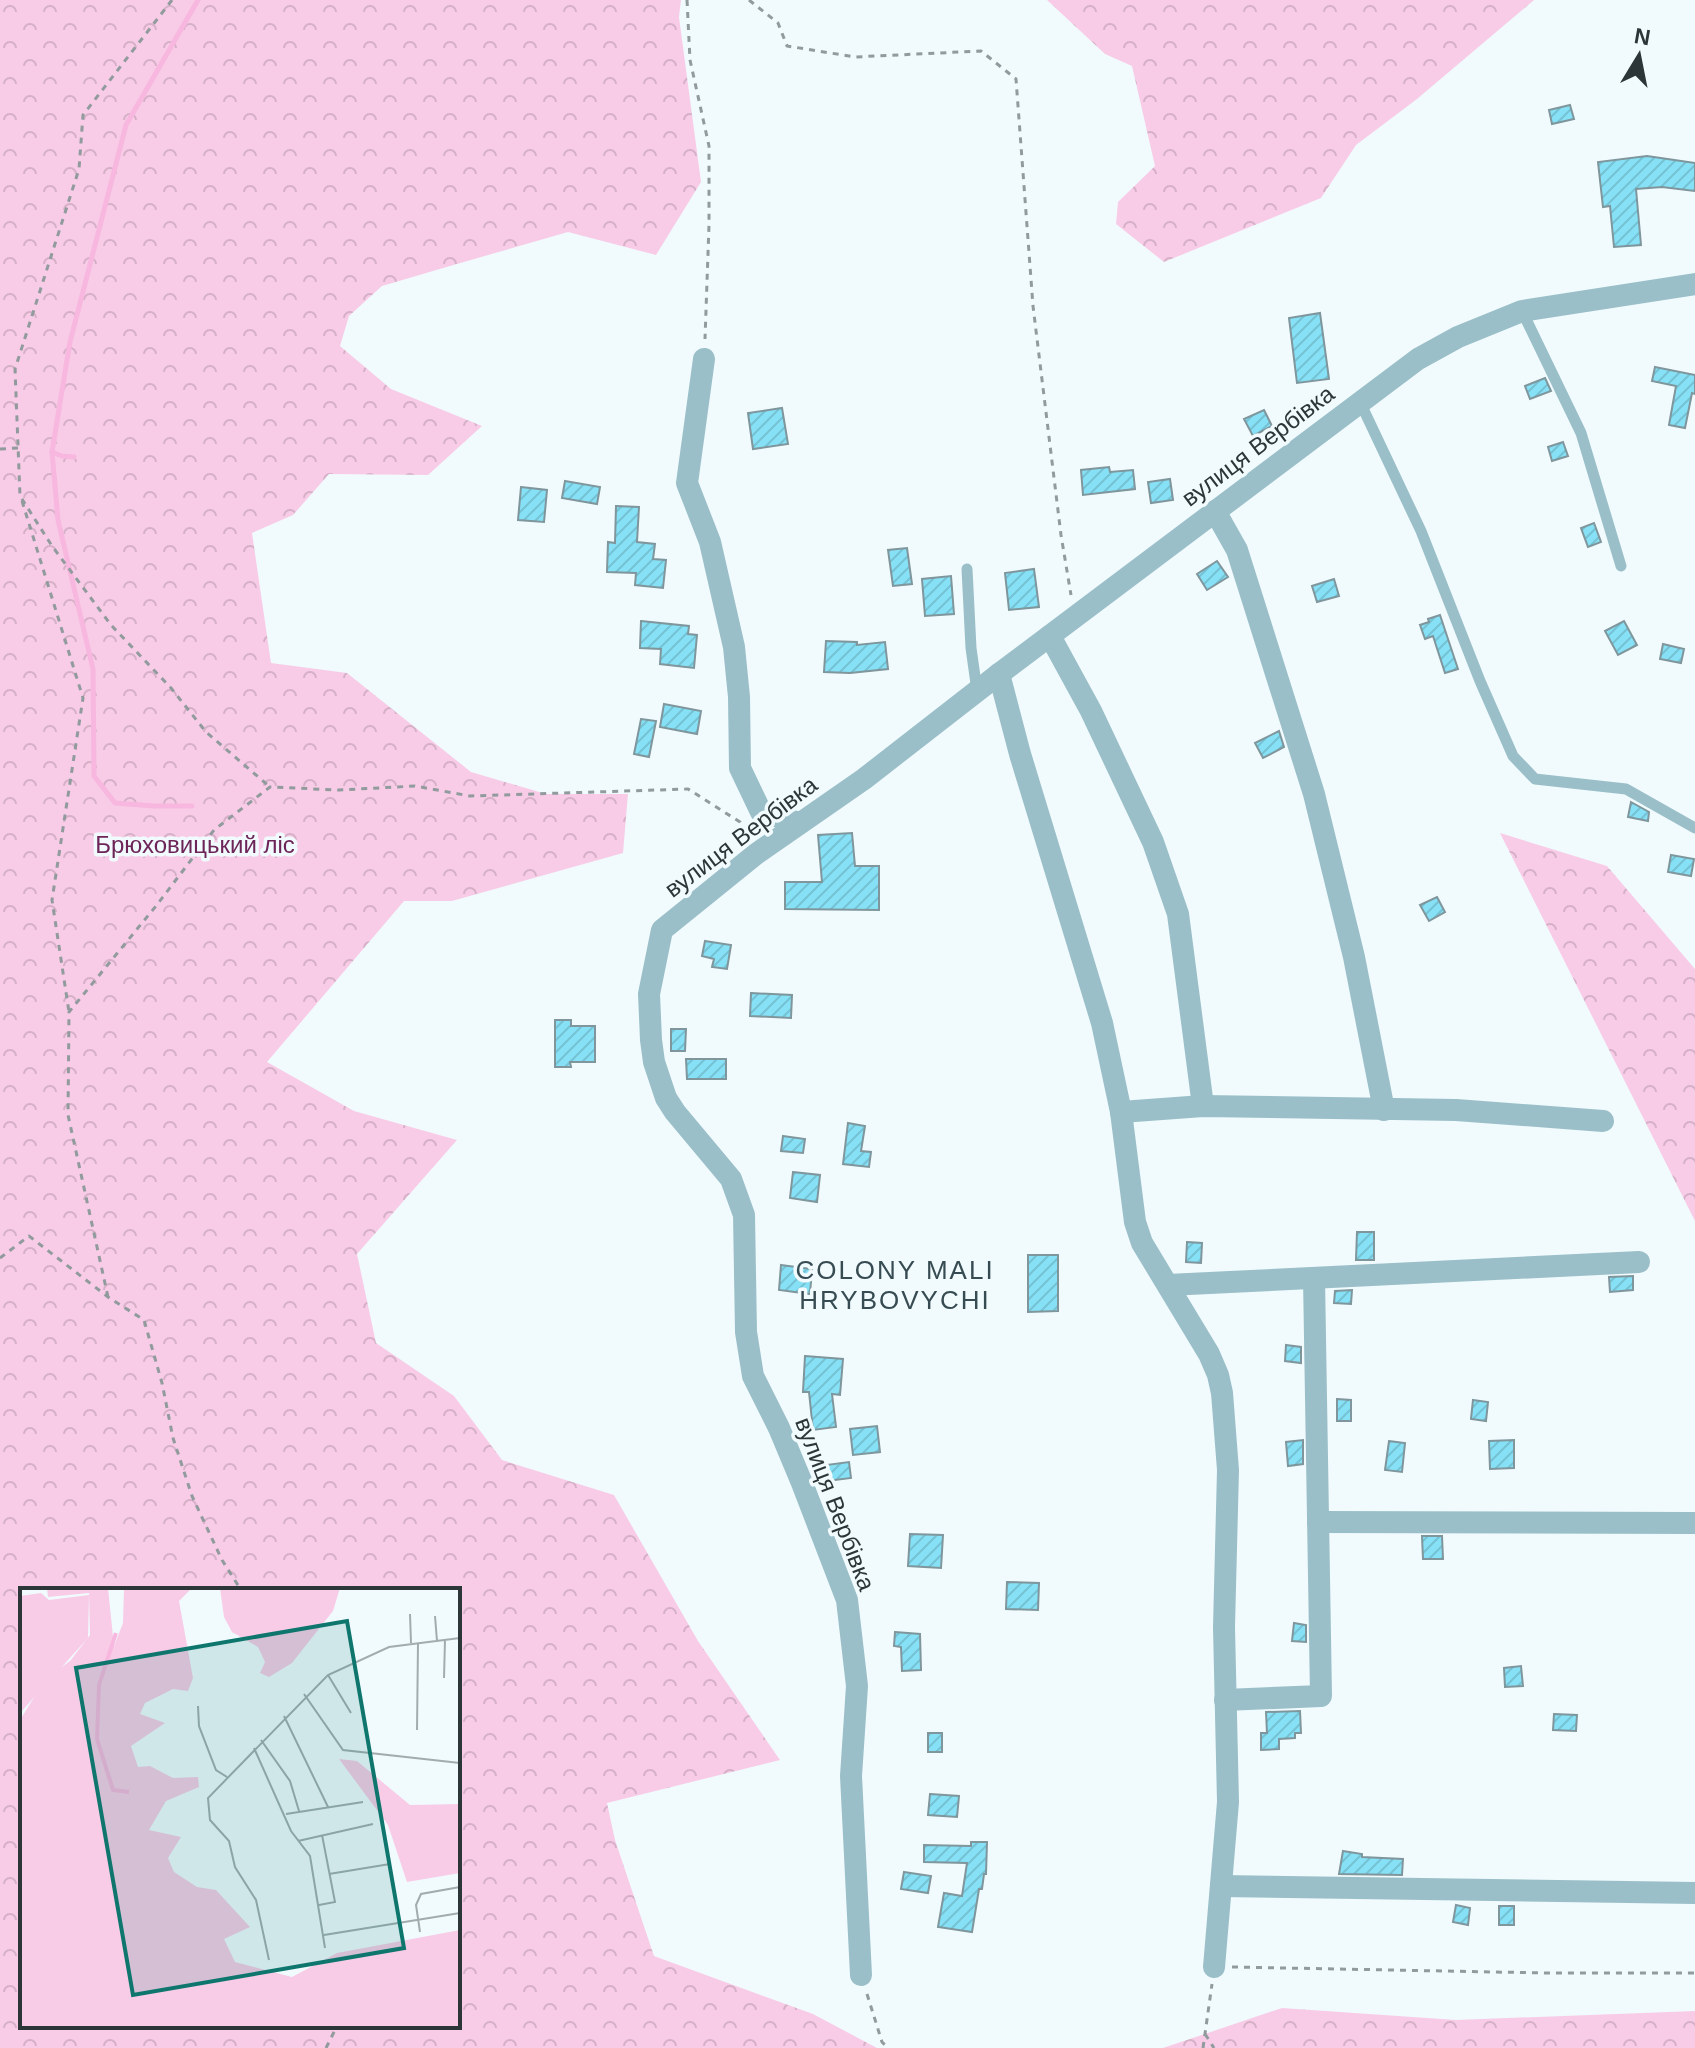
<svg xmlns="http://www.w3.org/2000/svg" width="1695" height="2048" font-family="Helvetica,sans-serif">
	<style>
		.forest { fill: url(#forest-crowns); fill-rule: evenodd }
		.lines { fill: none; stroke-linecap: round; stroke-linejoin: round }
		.stream { stroke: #f7b7df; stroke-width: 5 }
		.building { fill: url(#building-hatch); stroke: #7e969c; stroke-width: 2 }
		.path { stroke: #919b9d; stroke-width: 3; stroke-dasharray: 6 6; stroke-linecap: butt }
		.service { stroke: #9bbfc8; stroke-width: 11 }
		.minor { stroke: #9bbfc8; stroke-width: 22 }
		.labels { text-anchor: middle; stroke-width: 7; stroke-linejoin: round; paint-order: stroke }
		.street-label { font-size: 24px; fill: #2c3638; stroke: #f1fbfe }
		.park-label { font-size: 24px; fill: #6d2558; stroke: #f1fbfe }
		.neighbourhood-label { font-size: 26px; letter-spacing: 2px; fill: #374c52; stroke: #f1fbfe }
		.inset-river { fill: none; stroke: #f7b7df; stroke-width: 4 }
		.inset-road { fill: none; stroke: #a2acaf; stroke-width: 2 }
		.view { fill: #0f766e; fill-opacity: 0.15; stroke: #0f766e; stroke-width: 4 }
		.inset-edge { fill: none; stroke: #2c3638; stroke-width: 4 }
	</style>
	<defs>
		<pattern id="forest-crowns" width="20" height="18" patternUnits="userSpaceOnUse" patternTransform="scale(2)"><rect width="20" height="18" fill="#f8cce7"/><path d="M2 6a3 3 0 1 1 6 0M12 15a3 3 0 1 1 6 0" fill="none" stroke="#d5b0c7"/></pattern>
		<pattern id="building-hatch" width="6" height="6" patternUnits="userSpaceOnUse" patternTransform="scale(2)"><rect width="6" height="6" fill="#87e1f6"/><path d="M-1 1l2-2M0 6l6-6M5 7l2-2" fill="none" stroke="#75c2d4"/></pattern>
	</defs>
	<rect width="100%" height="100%" fill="#f1fbfe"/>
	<g class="forest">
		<path d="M0,0h681l-2,17 22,165 -45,73 -88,-23 -118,34 -68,20 -33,30 -9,30 51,43 91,37 -54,49 -99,-1 -36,41 -41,18 19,130 76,10 124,99 75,22h82l-5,59 -171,48h-48l-137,161 87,49 103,29 -100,114 19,89 78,53 48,64 112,35 84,146 82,119 -173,43 8,37 39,116 159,58 64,34h-877zM22,1590h436v436h-436z"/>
		<polygon points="1047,0 1534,0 1417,99 1356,145 1321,198 1164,262 1116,224 1118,202 1155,166 1132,66 1105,54"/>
		<polygon points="1500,833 1607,866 1695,969 1695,1221"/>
		<polygon points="1282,2008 1456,2020 1695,2011 1695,2048 1163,2048"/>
	</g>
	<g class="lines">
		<g class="stream">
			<polyline points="52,452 62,456 74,457"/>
			<polyline points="192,806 154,806 115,803 94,776 93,669 58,520 52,452 70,342 126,125 198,0"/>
		</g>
	</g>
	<g class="building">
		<polygon points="1570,105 1574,119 1552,124 1549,110"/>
		<polygon points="1647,156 1695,163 1695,191 1662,187 1636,189 1641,245 1614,247 1610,206 1603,207 1598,162"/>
		<polygon points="1320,313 1329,379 1297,383 1289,318"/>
		<polygon points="1655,367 1695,375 1695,394 1692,393 1685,428 1669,425 1676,386 1652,381"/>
		<polygon points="1545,378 1551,391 1530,399 1525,386"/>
		<polygon points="782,408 788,444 753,449 748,413"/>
		<polygon points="1264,410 1272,426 1253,436 1244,419"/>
		<polygon points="1563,442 1568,456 1552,461 1548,447"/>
		<polygon points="1109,467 1110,472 1133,470 1135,489 1083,495 1081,470"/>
		<polygon points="1170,479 1173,500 1151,503 1148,482"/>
		<polygon points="565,481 600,487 597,504 562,498"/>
		<polygon points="521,487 547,490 544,522 518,520"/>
		<polygon points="616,506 639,507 637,542 655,544 653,559 666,560 663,588 635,585 636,573 607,572 608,542 615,543"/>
		<polygon points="1594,523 1601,542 1588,547 1581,528"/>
		<polygon points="907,548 912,584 893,586 888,550"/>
		<polygon points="1217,561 1228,577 1207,590 1197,574"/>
		<polygon points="1034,569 1039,607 1009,610 1005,573"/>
		<polygon points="951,576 954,614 925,616 922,579"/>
		<polygon points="1334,579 1339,596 1317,602 1312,586"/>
		<polygon points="1440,615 1458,669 1445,673 1433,636 1425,639 1420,625 1429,622 1428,619"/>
		<polygon points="641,621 689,626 688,634 697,635 694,668 660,664 661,649 640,648"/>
		<polygon points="1624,621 1637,645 1618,655 1605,631"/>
		<polygon points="826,641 857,642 857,645 885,642 888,669 850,673 824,672"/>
		<polygon points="1663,644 1684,649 1681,663 1660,659"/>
		<polygon points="664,704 701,711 697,734 660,727"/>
		<polygon points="641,719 656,721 649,757 634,754"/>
		<polygon points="1279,731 1284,747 1263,758 1255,743"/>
		<polygon points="1631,802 1649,812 1648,821 1628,817"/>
		<polygon points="852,833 855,866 879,866 879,910 785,909 785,882 822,882 818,835"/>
		<polygon points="1671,855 1694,859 1691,876 1668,872"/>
		<polygon points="1437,897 1445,912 1429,921 1420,905"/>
		<polygon points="705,941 731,945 727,969 712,967 714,959 702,956"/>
		<polygon points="751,993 792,995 791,1018 750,1016"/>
		<polygon points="555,1020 571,1020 571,1026 595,1026 595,1062 570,1062 571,1067 555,1067"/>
		<polygon points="671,1029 686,1029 685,1051 671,1051"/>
		<polygon points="686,1059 726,1059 726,1079 687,1079"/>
		<polygon points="848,1123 865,1126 861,1151 871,1152 869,1167 843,1164"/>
		<polygon points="783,1136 805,1139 803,1153 781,1151"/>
		<polygon points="793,1172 820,1175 817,1202 790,1198"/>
		<polygon points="1357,1232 1374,1232 1374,1260 1356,1260"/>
		<polygon points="1187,1242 1202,1243 1201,1263 1186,1262"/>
		<polygon points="1028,1255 1058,1255 1058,1311 1028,1312"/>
		<polygon points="781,1265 812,1269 810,1294 779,1290"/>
		<polygon points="1633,1276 1633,1290 1610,1292 1609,1277"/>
		<polygon points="1352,1290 1351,1304 1334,1303 1335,1291"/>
		<polygon points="1286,1345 1301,1347 1301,1363 1285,1361"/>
		<polygon points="805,1356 843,1359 840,1395 832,1394 836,1427 813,1430 809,1392 803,1392"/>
		<polygon points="1337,1399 1351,1400 1351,1421 1337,1421"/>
		<polygon points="1473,1400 1488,1402 1486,1421 1471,1419"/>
		<polygon points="877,1426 880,1452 853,1455 850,1429"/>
		<polygon points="1303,1440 1303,1464 1288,1466 1286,1442"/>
		<polygon points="1514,1440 1514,1468 1490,1469 1489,1441"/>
		<polygon points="1389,1441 1405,1443 1402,1472 1385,1470"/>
		<polygon points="849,1462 851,1478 828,1481 826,1465"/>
		<polygon points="910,1534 943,1535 941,1568 908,1566"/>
		<polygon points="1422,1536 1442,1536 1443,1559 1423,1559"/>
		<polygon points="1007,1582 1039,1583 1038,1610 1006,1609"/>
		<polygon points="1294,1623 1306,1625 1306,1642 1292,1641"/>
		<polygon points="895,1632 920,1634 921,1670 902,1671 901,1647 894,1646"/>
		<polygon points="1521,1666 1523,1686 1505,1687 1504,1668"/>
		<polygon points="1300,1711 1301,1733 1295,1733 1295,1738 1279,1739 1279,1749 1261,1750 1261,1733 1267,1733 1266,1712"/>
		<polygon points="1554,1714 1577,1715 1576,1731 1553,1730"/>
		<rect x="928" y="1733" width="14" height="19"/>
		<polygon points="930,1794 959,1796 957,1817 928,1815"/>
		<polygon points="971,1842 987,1842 986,1874 984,1874 982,1889 979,1889 972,1932 938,1927 944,1893 962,1896 967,1863 924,1862 924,1845 971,1846"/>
		<polygon points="1343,1851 1362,1854 1362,1857 1403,1859 1402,1875 1339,1874"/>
		<polygon points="904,1872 931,1876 928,1893 901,1889"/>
		<polygon points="1456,1905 1470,1908 1468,1925 1453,1922"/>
		<rect x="1499" y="1906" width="15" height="19"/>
	</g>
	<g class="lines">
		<g class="path">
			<polyline points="172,0 83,115 79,169 15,369 20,496 52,546 111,625 171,688 206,732 270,787"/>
			<polyline points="687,0 690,60 709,146 709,225 705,339"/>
			<polyline points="749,0 778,23 787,46 855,57 981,51 1016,79 1033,306 1061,535 1071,595"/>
			<polyline points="0,449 18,448"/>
			<polyline points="22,501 83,698 52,900 69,1012"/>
			<polyline points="0,1258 29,1236 108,1297 144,1320 162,1383 173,1438 192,1496 222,1560 241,1590"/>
			<polyline points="108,1297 68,1115 69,1012 156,906 214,830 270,787 339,790 415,786 470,796 688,789 740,822 747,836"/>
			<polyline points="1232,1967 1548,1973 1695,1973"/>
			<polyline points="867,1994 882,2042 888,2048"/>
			<polyline points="1205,2034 1214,2048"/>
			<polyline points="326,2048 337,2026"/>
			<polyline points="1203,2048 1212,1984"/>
		</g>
		<g class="service">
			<polyline points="1522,311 1581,433 1621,566"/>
			<polyline points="1360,402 1421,531 1480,681 1513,756 1535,779 1626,789 1695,828"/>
			<polyline points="967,569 971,648 977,691"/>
		</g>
		<g class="minor">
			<polyline points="704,359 687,483 710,542 734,647 739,697 740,768 761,812 800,823"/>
			<polyline points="1215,511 1237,550 1314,794 1354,957 1384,1110"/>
			<polyline points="1050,636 1091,711 1153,842 1178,914 1203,1106"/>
			<polyline points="999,674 1020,754 1102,1023 1121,1112 1135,1222 1142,1243 1209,1354 1218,1375 1222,1393 1228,1470 1224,1627 1228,1802 1214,1967"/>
			<polyline points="1121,1112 1203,1106 1456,1110 1603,1121"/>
			<polyline points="1168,1285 1639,1262"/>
			<polyline points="1318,1522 1695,1523"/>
			<polyline points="1225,1700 1321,1696 1314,1278"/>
			<polyline points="1221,1886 1695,1893"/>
			<polyline points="861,1975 851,1776 857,1686 847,1600 802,1483 779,1428 753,1376 746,1332 744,1215 731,1179 675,1112 666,1098 654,1062 651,1040 649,994 662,930 756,854 864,779 999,674 1418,359 1458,337 1522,311 1695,284"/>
		</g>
	</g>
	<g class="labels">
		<g class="street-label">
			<text transform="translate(1258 446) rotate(-37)" y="8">вулиця Вербівка</text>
			<text transform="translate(741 837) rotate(-37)" y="8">вулиця Вербівка</text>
			<text transform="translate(835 1504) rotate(69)" y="8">вулиця Вербівка</text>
		</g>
		<g class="park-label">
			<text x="195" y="853">Брюховицький ліс</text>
		</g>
		<g class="neighbourhood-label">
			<text x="895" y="1279">COLONY MALI<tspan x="895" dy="30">HRYBOVYCHI</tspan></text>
		</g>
	</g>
	<g transform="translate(20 1588)">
		<rect width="440" height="440" fill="#f1fbfe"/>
		<path d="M27,0h61l6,58 9,-23 1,-35h68l-13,13 14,77 -5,13 -15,-2 -28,14 -5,11 25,9 -34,23 7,21 12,-1 23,12 25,-1 1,10 -33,14 -17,29 32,7 -13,21 6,14 23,15 19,3 34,37 -26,12 11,23 57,15 45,-24 123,-23v98h-440v-308l26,-42 24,-17 20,-26 -1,-42 -41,4zM200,0h120l-7,23 -41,52 -23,14 -9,-4 5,-11 -7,-15 -26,-15 -8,-15zM319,171l18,2 53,44 50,-1v69l-53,9 -19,-57z" fill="#f8cce7"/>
		<path d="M21,5l8,7 40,-5 -1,43 -68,75v-117z" fill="#f8cce7"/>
		<path class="inset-river" d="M96,45l-17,52 -2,54 16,51 16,2"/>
		<path class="inset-road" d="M390,26l1,29M415,28l2,25M308,87l23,38M424,90l1,-38M284,106l39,56 117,13M178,118l1,20 17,44 11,7M264,128l44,91M397,142l1,-87M241,152l29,41 9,30M234,160l37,83 19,25 15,92M266,226l77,-12M278,253l75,-17M309,286l61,-10M299,317l16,-3 -13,-67M400,344l-4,-27 5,-11 39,-7M304,347l136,-22M249,372l-13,-60 -21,-33 -6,-26 -19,-21 -2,-22 120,-123 61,-28 71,-9"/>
		<path class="view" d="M327,33l57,327 -271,47 -57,-327z"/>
		<rect width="440" height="440" class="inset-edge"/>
	</g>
	<g transform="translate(1639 56) rotate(10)" stroke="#f1fbfe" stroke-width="6" paint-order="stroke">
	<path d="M0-6L14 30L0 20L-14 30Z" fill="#2c3638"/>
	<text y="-12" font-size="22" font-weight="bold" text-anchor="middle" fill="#2c3638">N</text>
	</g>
</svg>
